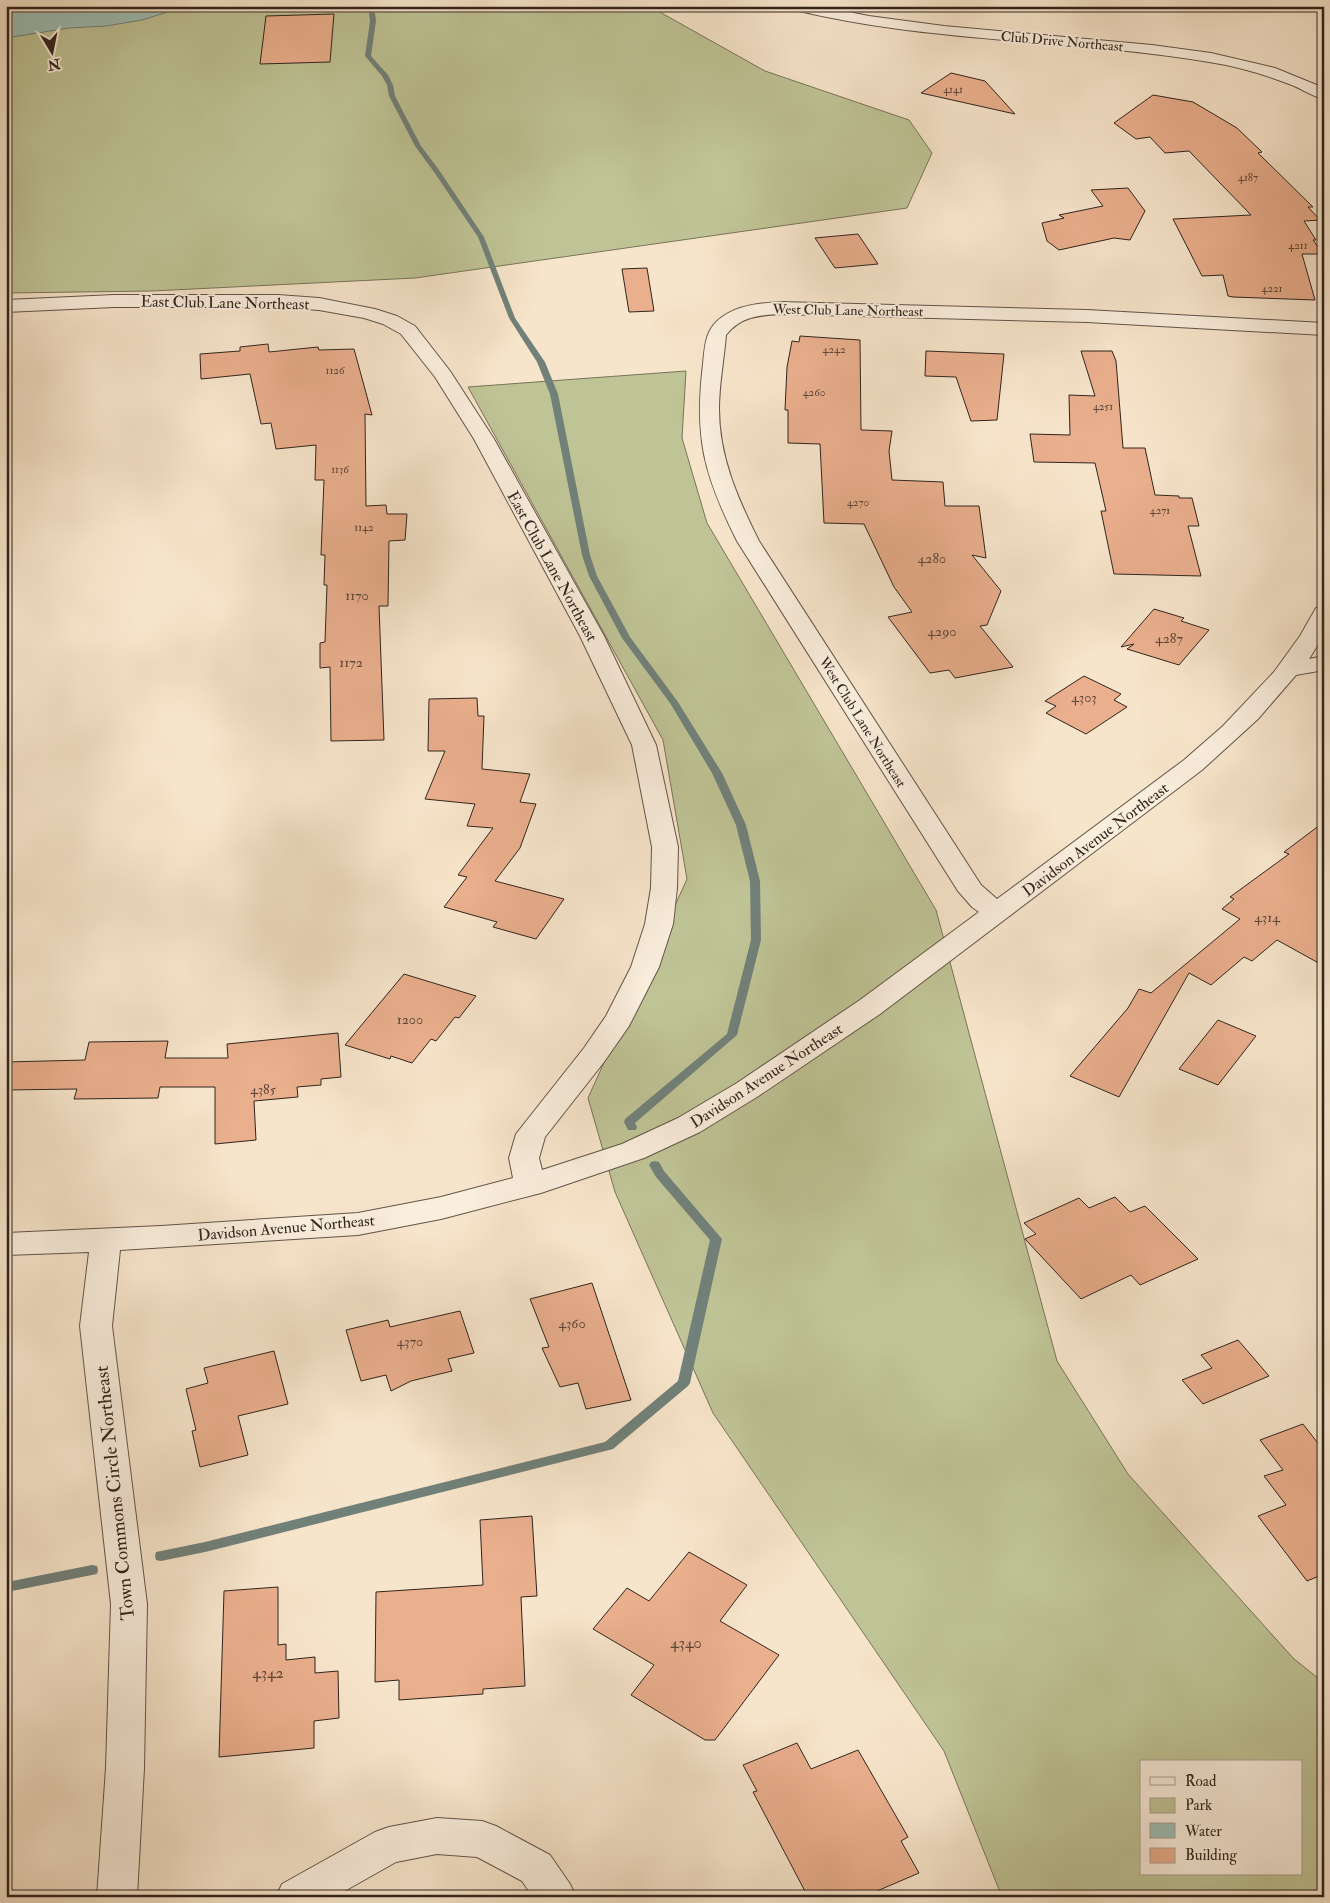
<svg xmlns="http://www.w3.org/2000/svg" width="1330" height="1903" font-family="'IM FELL Double Pica',serif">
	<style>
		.green { fill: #bfc496; stroke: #78745a; fill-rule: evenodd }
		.water { fill: #9dbfb7; stroke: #71817a }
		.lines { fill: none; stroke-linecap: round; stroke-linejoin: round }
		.stream { fill: #71817a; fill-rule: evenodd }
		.building { fill: #eaaf8d; stroke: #30241e }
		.minor-casing { stroke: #625449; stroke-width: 2 }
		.minor { fill: #faeedd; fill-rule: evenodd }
		.labels { text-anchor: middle; stroke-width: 4; stroke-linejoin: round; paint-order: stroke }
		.far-number-label { font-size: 11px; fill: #5e473a }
		.far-street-label { font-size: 14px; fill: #30241e; stroke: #faeedd }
		.number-label { font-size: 14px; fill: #5e473a }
		.street-label { font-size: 16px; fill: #30241e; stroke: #faeedd }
		.near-number-label { font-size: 16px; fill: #5e473a }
		.near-street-label { font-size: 19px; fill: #30241e; stroke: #faeedd }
	</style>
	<rect width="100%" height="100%" fill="#f7e5cb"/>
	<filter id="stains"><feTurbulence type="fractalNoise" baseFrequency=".004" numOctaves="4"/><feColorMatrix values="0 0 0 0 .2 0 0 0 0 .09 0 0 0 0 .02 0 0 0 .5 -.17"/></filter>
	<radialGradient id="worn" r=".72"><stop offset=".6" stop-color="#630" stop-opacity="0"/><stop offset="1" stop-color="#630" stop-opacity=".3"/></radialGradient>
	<g class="green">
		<polygon points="6,6 649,6 765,71 909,120 932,153 907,208 415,278 152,291 6,293"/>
		<path d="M686,371l-4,67 25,85 229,387 121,451 71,113 165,184 31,25v214h-322l-58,-146 -231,-338 -98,-221 -27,-94 99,-219 -24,-139 -195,-353zM1141,1762h160v112h-160z"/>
	</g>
	<polygon class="water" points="6,6 187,6 142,20 106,26 69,28 6,38"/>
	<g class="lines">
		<g class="stream">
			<polygon points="368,6 374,6 376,21 371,56 388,75 393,85 395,96 421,146 439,170 484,237 515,318 545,362 558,394 590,555 597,576 630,637 678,702 722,773 746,825 760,881 761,940 737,1035 635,1123 637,1127 636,1130 628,1130 624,1122 625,1119 727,1034 751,940 750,881 736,825 712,773 670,703 622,638 589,576 582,555 550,394 537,362 509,318 478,237 434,172 415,146 389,96 387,85 382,76 365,56 370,21"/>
			<polygon points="655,1161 659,1162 664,1171 722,1239 690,1383 688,1386 613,1449 205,1552 161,1561 156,1560 155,1556 156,1552 161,1551 205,1542 605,1442 678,1381 710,1240 656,1177 649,1165 651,1162"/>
			<polygon points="92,1565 97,1566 98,1570 97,1574 12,1591 7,1590 7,1582"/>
		</g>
	</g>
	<g class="building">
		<polygon points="334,14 330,62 260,64 266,16"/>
		<polygon points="951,73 985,81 1015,114 921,93"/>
		<polygon points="1153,95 1193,102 1237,128 1262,152 1258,153 1313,207 1308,207 1320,220 1304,221 1316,240 1313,240 1323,254 1302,254 1315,300 1233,297 1228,296 1223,275 1202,276 1173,219 1251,215 1189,151 1165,153 1150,137 1136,139 1114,123"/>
		<polygon points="1128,188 1145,211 1130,240 1114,238 1059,250 1047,241 1042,223 1064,218 1059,215 1103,206 1091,190"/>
		<polygon points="858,234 878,264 835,268 815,238"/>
		<polygon points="647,268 654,311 629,312 622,269"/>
		<polygon points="800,336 860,340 861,430 892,431 889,451 892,480 943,482 945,506 979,506 986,558 972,555 1001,591 987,625 980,626 1013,667 955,678 949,670 930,673 888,617 912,612 894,587 864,524 824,523 820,444 788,443 788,410 785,410 787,367 792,341 799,342"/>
		<polygon points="268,344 269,352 318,347 319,350 354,349 372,415 365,414 366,506 386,505 387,514 407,514 405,540 389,541 388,606 379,606 384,740 331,741 330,667 320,668 320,643 325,642 327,585 324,585 325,555 321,555 324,480 315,480 316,445 276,449 271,423 261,424 250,374 201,379 200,354 240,351 240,347"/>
		<polygon points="926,351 1004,354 997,420 971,421 956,377 925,376"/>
		<polygon points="1081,351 1112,351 1116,361 1123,448 1145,448 1155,495 1179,496 1179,498 1192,498 1199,526 1188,526 1201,576 1114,574 1101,511 1106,511 1095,463 1034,462 1030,434 1070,435 1069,395 1095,396"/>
		<polygon points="1154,609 1184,618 1181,621 1209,630 1179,665 1127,649 1134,644 1121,647"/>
		<polygon points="1084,676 1121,694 1114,700 1127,707 1086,734 1046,713 1056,706 1045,701"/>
		<polygon points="477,698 478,716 484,716 482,769 530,774 520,802 536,804 520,848 495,881 564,899 536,939 493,927 497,922 444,907 467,877 458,875 493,828 467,826 475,804 425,799 445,751 428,751 429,699"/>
		<polygon points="1324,822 1324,966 1277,940 1252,961 1244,957 1211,985 1189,973 1119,1097 1070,1076 1128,1008 1139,989 1151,993 1240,919 1222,909 1234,899 1230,897 1289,854 1284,852"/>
		<polygon points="404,974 476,996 459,1018 455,1017 436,1041 431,1039 412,1063 391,1056 390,1059 345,1045"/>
		<polygon points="1218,1020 1256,1036 1218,1085 1179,1069"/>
		<polygon points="338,1033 341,1077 321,1079 321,1085 297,1087 298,1097 254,1101 256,1140 215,1144 215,1087 160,1087 158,1098 74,1099 77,1089 6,1090 6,1062 85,1060 89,1042 168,1041 165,1058 228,1058 227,1044"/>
		<polygon points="1115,1197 1130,1212 1145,1206 1198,1259 1140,1285 1131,1275 1081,1299 1025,1239 1036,1234 1024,1223 1079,1198 1089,1208"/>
		<polygon points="592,1283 631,1400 586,1409 578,1383 560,1387 542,1348 549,1347 530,1299"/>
		<polygon points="460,1311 474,1353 448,1359 452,1371 411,1381 391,1391 386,1375 361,1381 346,1330 388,1320 390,1327"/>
		<polygon points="1238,1340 1269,1376 1203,1404 1182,1380 1212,1368 1201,1355"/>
		<polygon points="274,1351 288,1404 238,1416 248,1455 200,1467 192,1431 196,1430 186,1389 208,1383 204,1368"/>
		<polygon points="1303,1424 1324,1451 1324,1574 1307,1581 1258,1516 1286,1505 1264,1476 1283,1470 1260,1440"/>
		<polygon points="532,1516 537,1596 521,1597 525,1686 483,1689 483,1694 399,1700 399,1680 375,1682 376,1592 483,1585 480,1520"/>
		<polygon points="689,1552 747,1585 720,1621 779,1655 715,1740 705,1740 631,1695 654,1665 593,1629 627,1588 649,1601"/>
		<polygon points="278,1587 278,1645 286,1644 286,1660 315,1657 315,1673 338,1671 339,1718 314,1721 314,1748 219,1757 224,1591"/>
		<polygon points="797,1743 811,1769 858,1750 908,1837 901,1841 919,1873 863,1897 808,1897 753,1792 757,1791 743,1765"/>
	</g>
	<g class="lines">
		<g class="minor-casing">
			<g id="minor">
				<path d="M789,6h29l51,10 75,10 208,19 59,8 64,15 49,20v11c-13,-3 -23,-11 -35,-15 -26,-10 -53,-18 -80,-22 -139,-23 -281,-19 -418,-53z"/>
				<path d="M114,295h164l41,3 56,11 22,7 18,10 35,45 44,68 110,197 52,109 22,102 -1,41 -4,36 -14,43 -30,59 -25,36 -59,75 -6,21 3,12 80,-26 56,-26 59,-35 123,-83 119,-88 -7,-5 -14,-16 -221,-350c-33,-66 -43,-103 -34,-177 2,-19 2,-35 19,-47 16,-12 39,-14 59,-15l306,8 237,13v12l-237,-13 -306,-8c-22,1 -41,3 -55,21 -2,25 -7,49 -7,74 0,48 19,90 40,132l222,344 16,14 187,-139 39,-34 51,-54 26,-36 16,-28 8,-2v29l-15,24 15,-3v14l-28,5 -38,44 -56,51 -322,244 -123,83 -57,35 -56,26 -103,35 -100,26 -83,16 -238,15 -8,76 35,278 -3,164 -7,129h-40l9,-129 5,-164 -31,-278 9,-74 -83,3v-22l155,-7 197,-13 83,-16 72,-19 -4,-20 7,-24 68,-86 22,-32 25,-49 14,-43 6,-36 1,-41 -20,-102 -52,-109 -106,-197 -39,-62 -34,-43 -18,-10 -19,-6 -45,-8 -41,-3h-164l-108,5v-12z"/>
				<polygon points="437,1818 482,1821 496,1826 550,1855 570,1884 576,1897 533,1897 522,1881 477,1857 437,1854 396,1862 334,1897 276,1897 282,1884 375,1832 389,1827"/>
			</g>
		</g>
		<use href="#minor" class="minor"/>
	</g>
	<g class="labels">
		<g class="far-number-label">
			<text x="953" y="93">4141</text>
			<text x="1248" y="181">4187</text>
			<text x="1298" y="249">4211</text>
			<text x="1272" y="292">4221</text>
			<text x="834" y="353">4242</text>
			<text x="335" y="374">1126</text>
			<text x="814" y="396">4260</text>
			<text x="1103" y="410">4251</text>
			<text x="340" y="473">1136</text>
			<text x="858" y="506">4270</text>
			<text x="1160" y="514">4271</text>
			<text x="364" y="531">1142</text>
		</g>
		<g class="far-street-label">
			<text transform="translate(1062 41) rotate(5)" y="5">Club Drive Northeast</text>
			<text transform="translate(848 310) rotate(1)" y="5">West Club Lane Northeast</text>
			<text transform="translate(863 722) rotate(58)" y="5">West Club Lane Northeast</text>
		</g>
		<g class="number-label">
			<text x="932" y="563">4280</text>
			<text x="357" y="600">1170</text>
			<text x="942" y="636">4290</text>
			<text x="1169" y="643">4287</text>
			<text x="351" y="667">1172</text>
			<text x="1084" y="702">4303</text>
			<text x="1267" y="922">4314</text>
			<text x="410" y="1024">1200</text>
			<text x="263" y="1094">4385</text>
			<text x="572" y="1328">4360</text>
			<text x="410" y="1346">4370</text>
		</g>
		<g class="street-label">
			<text transform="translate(225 302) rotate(1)" y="6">East Club Lane Northeast</text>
			<text transform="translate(553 566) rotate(61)" y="6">East Club Lane Northeast</text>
			<text transform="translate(1095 839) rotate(-37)" y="6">Davidson Avenue Northeast</text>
			<text transform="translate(766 1075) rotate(-33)" y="6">Davidson Avenue Northeast</text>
			<text transform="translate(286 1227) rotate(-5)" y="6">Davidson Avenue Northeast</text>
		</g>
		<g class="near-number-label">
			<text x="686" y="1648">4340</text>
			<text x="268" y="1678">4342</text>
		</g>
		<g class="near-street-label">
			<text transform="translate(114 1493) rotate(-96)" y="7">Town Commons Circle Northeast</text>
		</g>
	</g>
	<rect width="1330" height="1903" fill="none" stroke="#f7e5cb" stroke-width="25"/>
	<rect x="8" y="8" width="1315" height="1888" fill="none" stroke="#30241e" stroke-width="2.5"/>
	<rect x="12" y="12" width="1305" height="1878" fill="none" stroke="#30241e"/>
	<rect x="1140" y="1760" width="162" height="115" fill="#faeedd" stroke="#a99d91"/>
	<rect x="1150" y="1777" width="25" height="8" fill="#faeedd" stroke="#a99d91"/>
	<text x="1185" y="1786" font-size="15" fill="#30241e">Road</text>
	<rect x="1150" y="1798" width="25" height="15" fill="#bfc496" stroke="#a99d91"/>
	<text x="1185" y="1810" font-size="15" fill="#30241e">Park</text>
	<rect x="1150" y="1823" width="25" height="15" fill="#9dbfb7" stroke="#a99d91"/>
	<text x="1185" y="1836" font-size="15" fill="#30241e">Water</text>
	<rect x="1150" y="1848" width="25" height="15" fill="#eaaf8d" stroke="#a99d91"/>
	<text x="1185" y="1860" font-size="15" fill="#30241e">Building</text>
	<g transform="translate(52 52) rotate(170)" stroke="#faeedd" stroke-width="4" paint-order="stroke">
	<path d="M0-4L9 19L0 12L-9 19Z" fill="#30241e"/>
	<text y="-8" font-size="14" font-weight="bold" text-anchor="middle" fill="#30241e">N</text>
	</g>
	<rect width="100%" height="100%" filter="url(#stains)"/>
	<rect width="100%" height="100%" fill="url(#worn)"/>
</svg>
